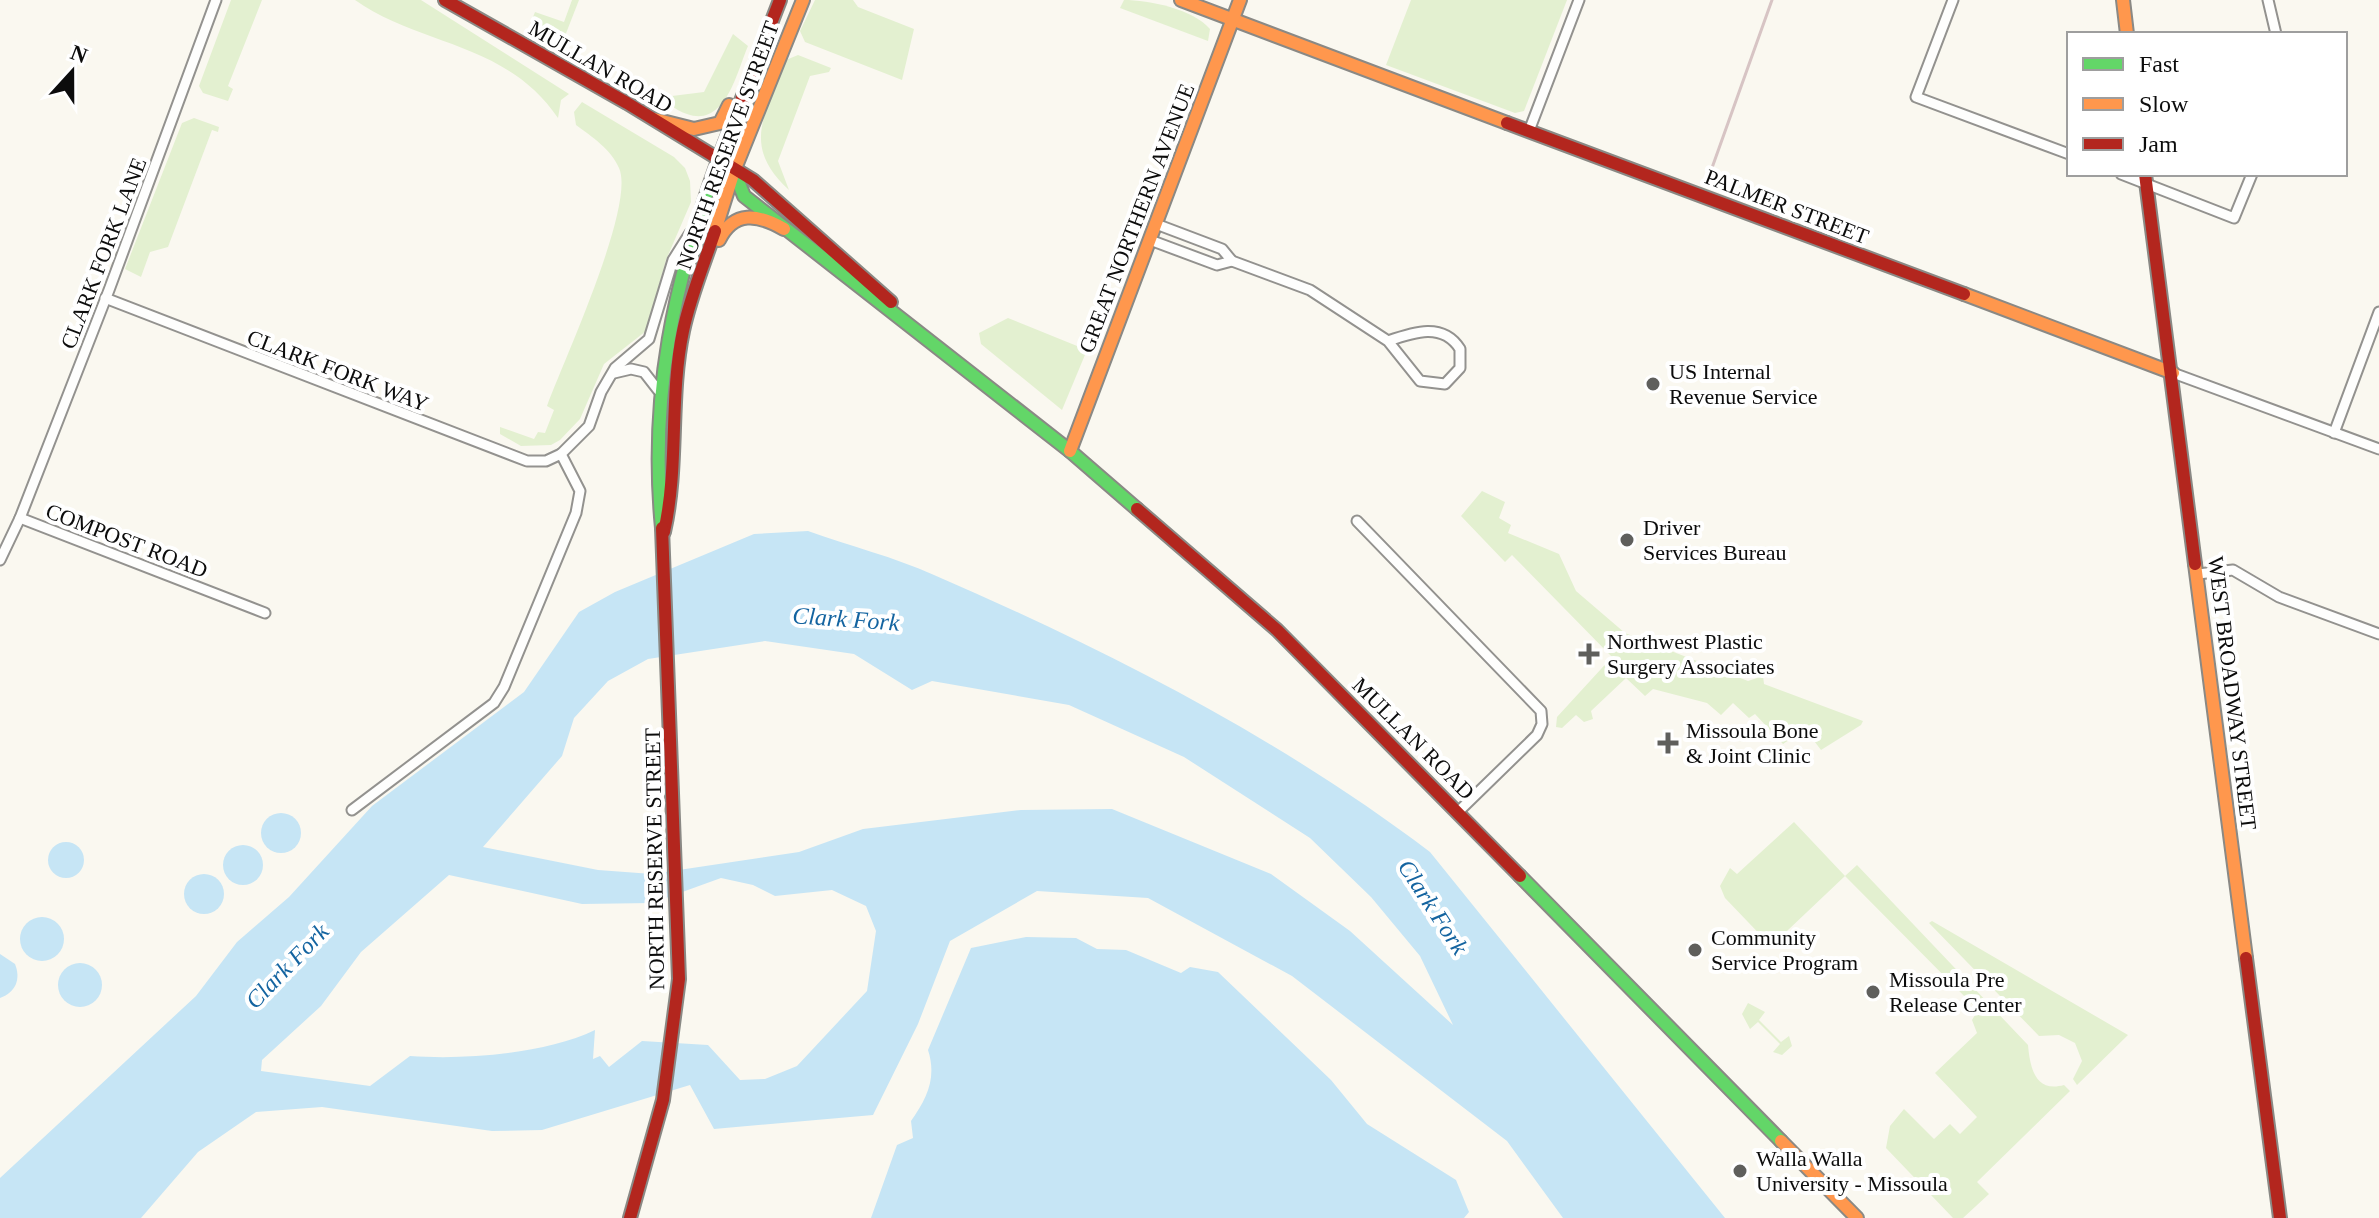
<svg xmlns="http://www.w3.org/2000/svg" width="2379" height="1218" font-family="Georgia,serif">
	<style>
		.green { fill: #e3f0d0 }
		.water { fill: #c6e5f5; fill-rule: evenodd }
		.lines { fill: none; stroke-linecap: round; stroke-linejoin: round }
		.street-casing { stroke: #93928f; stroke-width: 13 }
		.fast-casing { stroke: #8a8985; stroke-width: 16 }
		.slow-casing { stroke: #8a8985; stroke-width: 16 }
		.jam-casing { stroke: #8a8985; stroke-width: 16 }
		.street { stroke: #fefefd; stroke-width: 9 }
		.fast { stroke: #63d668; stroke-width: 12 }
		.slow { stroke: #ff974d; stroke-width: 12 }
		.jam { stroke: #b3261e; stroke-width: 12 }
		.rail { stroke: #d7c4c4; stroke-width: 3 }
		.poi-dot { fill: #5f5f5c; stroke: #fff; stroke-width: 3 }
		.labels { text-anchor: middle; stroke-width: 8; stroke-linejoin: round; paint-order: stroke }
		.street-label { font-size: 22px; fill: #0c0c0c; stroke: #fff }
		.poi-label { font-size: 22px; fill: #0c0c0c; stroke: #fff; text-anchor: start }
		.water-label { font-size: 24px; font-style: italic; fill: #1464a0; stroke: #fff }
	</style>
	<rect width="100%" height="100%" fill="#faf8f0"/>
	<g class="green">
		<polygon points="231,0 262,0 228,86 233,89 228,101 203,93 199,86"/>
		<path d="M355,0h66l148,94 -8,6 -3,18c-51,-76 -138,-72 -203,-118z"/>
		<polygon points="572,0 579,0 563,41 529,27 535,12 564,22"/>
		<polygon points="815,0 853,0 858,7 914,29 902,80 805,42 800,31"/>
		<path d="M1124,0c25,0 69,9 86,29l-2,12 -88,-33z"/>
		<polygon points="1411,0 1567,0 1524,111 1515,113 1386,65"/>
		<path d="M733,34l15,12c-11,25 -22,82 -61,68 -11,-3 -22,-14 -32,-21l-4,-4 21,7 32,-4z"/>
		<path d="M798,55l33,13 -2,4 -19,4 -32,85 11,29c-49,-45 -23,-76 -3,-130z"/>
		<path d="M582,102l92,55 11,11 5,13 1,21 -25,58 -20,71 -42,33 -24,55 -20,21 -9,5 -30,1 -21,-12v-7l34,12 4,-7 7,1 9,-23 -7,-4c16,-44 89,-201 72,-238 -8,-19 -27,-31 -43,-43l-2,-13z"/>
		<polygon points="194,118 219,127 218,132 212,130 168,247 150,252 141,277 125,269 182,123"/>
		<polygon points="1008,318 1087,350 1062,410 981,344 979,333"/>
		<polygon points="1482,491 1505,502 1499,518 1511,525 1508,533 1559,554 1576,591 1625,633 1748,681 1763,676 1764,684 1863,721 1861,725 1821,750 1805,729 1783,744 1755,714 1749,718 1733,703 1721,715 1707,703 1653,689 1645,696 1626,678 1591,711 1593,719 1584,722 1576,715 1562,728 1556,727 1557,717 1612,657 1512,555 1505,562 1461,516"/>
		<path d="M1794,822l51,54 12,-11 171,180c2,22 7,48 36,40l6,6 -93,91 12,12 -26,24h-10l-67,-70 4,-22 14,-17 30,30 16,-15 10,10 17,-17 -42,-44 42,-40 -5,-13 6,-10 -133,-134 -74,70 -46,-48 -5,-12 10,-18 7,6z"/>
		<polygon points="1932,921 2128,1035 2077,1085 2073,1079 2082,1061 2075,1043 2059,1035 2039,1036 1929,923"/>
		<polygon points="1748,1003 1765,1012 1759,1020 1781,1042 1789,1036 1792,1046 1782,1055 1773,1052 1780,1044 1758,1022 1750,1029 1742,1014"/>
	</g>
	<g class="water">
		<path d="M808,531c42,15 86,26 126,44 173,75 346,163 496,277l295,366h-162l-56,-77 -215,-165 -144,-78 -111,-7 -87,50 -32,83 -45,91 -159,14 -24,-44 -148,45 -50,1 -170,-24 -66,5 -58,40 -57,66h-141v-40l196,-182 41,-54 52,-45 83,-91 152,-114 55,-80 36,-20 139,-58zM765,641l89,13 58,36 20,-9 137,24 115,52 126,81 61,59 49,59 33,69 -103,-94 -79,-57 -159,-65 -91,1 -158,19 -64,23 -147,22 -54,-4 -115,-23 79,-91 12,-38 34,-37 40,-22zM449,875l133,29 70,-1 69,-25 32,7 22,11 57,-6 34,16 10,25 -9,60 -70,75 -32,13 -25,1 -32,-35 -66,-4 -33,26 -9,-11 -7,3 2,-29c-50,24 -130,30 -185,26l-40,30 -109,-15 1,-11 59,-54 40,-54z"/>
		<circle cx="281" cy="833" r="20"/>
		<circle cx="66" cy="860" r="18"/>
		<circle cx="243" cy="865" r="20"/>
		<circle cx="204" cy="894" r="20"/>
		<circle cx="42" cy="939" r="22"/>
		<path d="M1026,937l50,1 21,11 29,1 55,23 9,-6 28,5 113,108 36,44 89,56 13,32 -5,6h-593l26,-73 16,-7 -2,-17c16,-23 26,-43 17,-71l43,-102z"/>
		<path d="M0,954l15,10c6,15 1,28 -15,34z"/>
		<circle cx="80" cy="985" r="22"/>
	</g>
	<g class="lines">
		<g class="street-casing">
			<g id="street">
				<polyline points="1953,0 1916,97 2069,154"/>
				<polyline points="2268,0 2276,34"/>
				<polyline points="1529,131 1579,0"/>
				<polyline points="2121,174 2234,218 2252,174"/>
				<path d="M1156,224l66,25 10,12 78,29 78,51 32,40 25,3 15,-16v-19c-17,-27 -46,-17 -72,-8"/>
				<polyline points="1150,240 1217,265 1232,261"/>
				<polyline points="105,298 527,461 546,461 561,454"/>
				<polyline points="614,373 631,369 644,372 658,390"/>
				<polyline points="2173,373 2379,449"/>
				<polyline points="2334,433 2379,312"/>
				<polyline points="20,518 265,613"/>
				<polyline points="1357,521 1541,711 1542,724 1537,735 1459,811"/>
				<polyline points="0,560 20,518 109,290 216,0"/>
				<polyline points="2198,574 2233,570 2279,597 2379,634"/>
				<polyline points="352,810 494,703 504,687 576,513 580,491 561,454 589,426 601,392 615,368 649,339 673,260 690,233"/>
			</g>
		</g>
		<g class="fast-casing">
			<g id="fast">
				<polyline points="734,171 744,196 1070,451 1137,509"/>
				<path d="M662,528c-13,-133 12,-246 57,-370"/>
				<polyline points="1520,876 1781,1141"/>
			</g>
		</g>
		<g class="slow-casing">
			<g id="slow">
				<polyline points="1181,0 1507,123"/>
				<polyline points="2123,0 2127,34"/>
				<polyline points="654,119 694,129 720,123 729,105"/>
				<polyline points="715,231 734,171 803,0"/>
				<path d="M719,240c15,-30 39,-26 65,-11"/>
				<polyline points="1964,294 2173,373"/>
				<polyline points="1070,451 1240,0"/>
				<polyline points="2195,564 2246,958"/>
				<polyline points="1781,1141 1857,1218"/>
			</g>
		</g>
		<g class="jam-casing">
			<g id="jam">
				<polyline points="445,0 627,103 753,180 891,302"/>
				<polyline points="1507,123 1964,294"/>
				<polyline points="719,158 780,0"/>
				<polyline points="2145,174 2195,564"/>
				<polyline points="1137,509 1277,630 1520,876"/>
				<path d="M664,532c15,-66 5,-135 19,-201 7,-34 21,-67 32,-100"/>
				<polyline points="2246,958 2280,1218"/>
				<polyline points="630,1218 663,1100 679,979 662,528"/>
			</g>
		</g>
		<use href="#street" class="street"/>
		<use href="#fast" class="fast"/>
		<use href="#slow" class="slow"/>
		<use href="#jam" class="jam"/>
		<polyline class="rail" points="1708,179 1772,0"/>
	</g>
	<g class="poi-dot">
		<circle cx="1653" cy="384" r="8"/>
		<circle cx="1627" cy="540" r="8"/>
		<path d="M1585 642h8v8h8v8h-8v8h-8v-8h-8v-8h8z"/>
		<path d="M1664 731h8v8h8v8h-8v8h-8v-8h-8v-8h8z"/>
		<circle cx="1695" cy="950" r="8"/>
		<circle cx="1873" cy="992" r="8"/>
		<circle cx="1740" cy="1171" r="8"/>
	</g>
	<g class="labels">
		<g class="street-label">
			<text transform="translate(601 66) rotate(30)" y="8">MULLAN ROAD</text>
			<text transform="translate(727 145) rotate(-70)" y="8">NORTH RESERVE STREET</text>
			<text transform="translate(1787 206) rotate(21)" y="8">PALMER STREET</text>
			<text transform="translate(1136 218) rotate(-69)" y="8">GREAT NORTHERN AVENUE</text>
			<text transform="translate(103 253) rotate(-69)" y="8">CLARK FORK LANE</text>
			<text transform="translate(338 370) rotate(21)" y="8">CLARK FORK WAY</text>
			<text transform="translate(127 540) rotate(21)" y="8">COMPOST ROAD</text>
			<text transform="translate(2233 693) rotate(83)" y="8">WEST BROADWAY STREET</text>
			<text transform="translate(1414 738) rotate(45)" y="8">MULLAN ROAD</text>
			<text transform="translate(654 859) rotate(-91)" y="8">NORTH RESERVE STREET</text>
		</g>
		<g class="poi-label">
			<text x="1669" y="379">US Internal<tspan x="1669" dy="25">Revenue Service</tspan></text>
			<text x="1643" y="535">Driver<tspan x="1643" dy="25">Services Bureau</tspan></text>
			<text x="1607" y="649">Northwest Plastic<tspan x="1607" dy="25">Surgery Associates</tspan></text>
			<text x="1686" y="738">Missoula Bone<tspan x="1686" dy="25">&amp; Joint Clinic</tspan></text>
			<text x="1711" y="945">Community<tspan x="1711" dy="25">Service Program</tspan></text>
			<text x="1889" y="987">Missoula Pre<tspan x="1889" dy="25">Release Center</tspan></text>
			<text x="1756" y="1166">Walla Walla<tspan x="1756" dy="25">University - Missoula</tspan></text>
		</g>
		<g class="water-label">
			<text transform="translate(846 619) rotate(4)" y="8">Clark Fork</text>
			<text transform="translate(1433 907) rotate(57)" y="8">Clark Fork</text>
			<text transform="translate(287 966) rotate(-46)" y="8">Clark Fork</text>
		</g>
	</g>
	<rect x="2067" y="32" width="280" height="144" fill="#ffffff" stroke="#9e9e9e" stroke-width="2"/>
	<rect x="2083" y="58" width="40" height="12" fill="#63d668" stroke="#9e9e9e" stroke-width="2"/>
	<text x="2139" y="72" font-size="24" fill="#0c0c0c">Fast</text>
	<rect x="2083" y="98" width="40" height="12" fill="#ff974d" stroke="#9e9e9e" stroke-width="2"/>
	<text x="2139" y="112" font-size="24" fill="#0c0c0c">Slow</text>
	<rect x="2083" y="138" width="40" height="12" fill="#b3261e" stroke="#9e9e9e" stroke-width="2"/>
	<text x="2139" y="152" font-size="24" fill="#0c0c0c">Jam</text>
	<g transform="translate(72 72) rotate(21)" stroke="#ffffff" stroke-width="6" paint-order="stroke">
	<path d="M0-6L14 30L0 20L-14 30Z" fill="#0c0c0c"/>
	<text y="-12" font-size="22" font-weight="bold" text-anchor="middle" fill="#0c0c0c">N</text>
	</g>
</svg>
